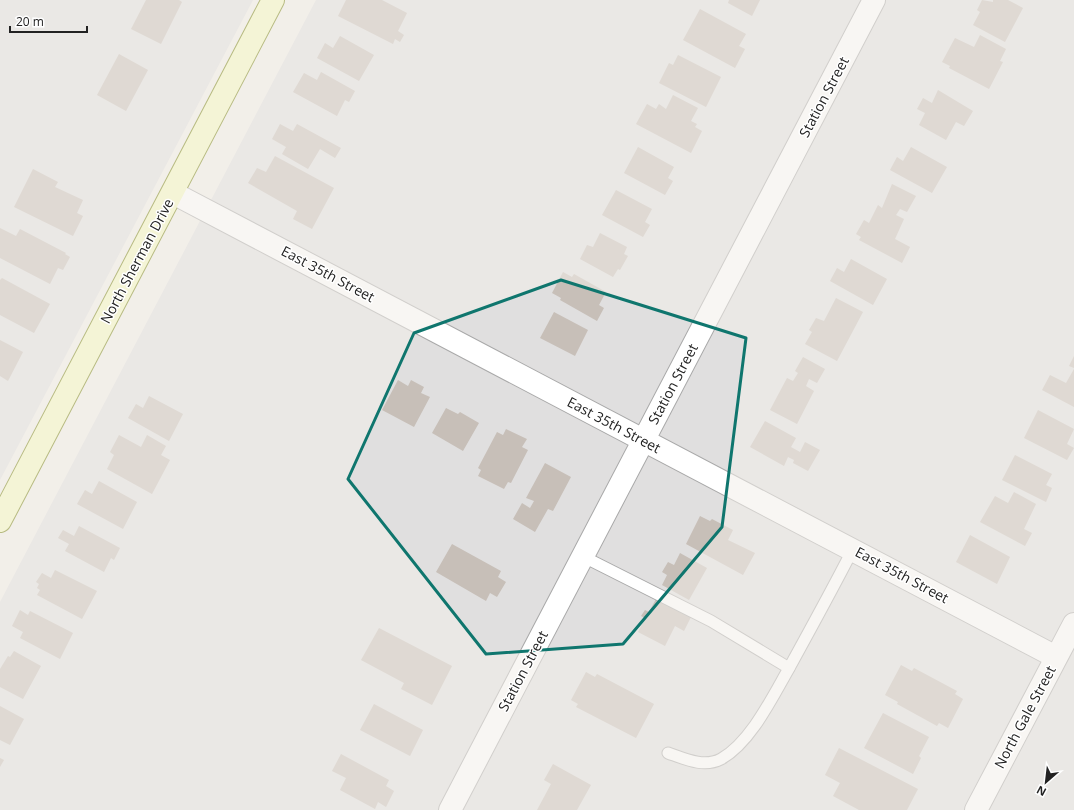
<svg xmlns="http://www.w3.org/2000/svg" width="1074" height="810" font-family="'Open Sans',sans-serif">
	<style>
		.residential { fill: #e0dfdf }
		.building { fill: #c7bfb8 }
		.lines { fill: none; stroke-linecap: round; stroke-linejoin: round }
		.lane-casing { stroke: #a9a9a9; stroke-width: 13 }
		.street-casing { stroke: #a9a9a9; stroke-width: 24 }
		.secondary-casing { stroke: #707d05; stroke-width: 24 }
		.lane { stroke: #fff; stroke-width: 11 }
		.street { stroke: #fff; stroke-width: 22 }
		.secondary { stroke: #f7fabf; stroke-width: 22 }
		.marked { fill: none; stroke: #0f766e; stroke-width: 3; stroke-linejoin: round }
		.labels { text-anchor: middle; stroke-width: 3; stroke-linejoin: round; paint-order: stroke }
		.street-label { font-size: 14px; fill: #222; stroke: #fff }
	</style>
	<rect width="100%" height="100%" fill="#f2efe9"/>
	<g class="residential">
		<polygon points="0,0 253,0 0,480"/>
		<polygon points="316,0 1074,0 1074,810 0,810 0,602"/>
	</g>
	<g class="building">
		<polygon points="146,0 179,0 182,2 161,44 131,29"/>
		<polygon points="346,0 382,0 407,13 398,31 404,35 400,42 395,39 393,44 338,16"/>
		<polygon points="729,0 760,0 752,16 728,3"/>
		<polygon points="982,0 993,2 993,0 1008,0 1023,8 1005,42 973,25 980,12 977,10"/>
		<polygon points="700,9 746,34 739,46 745,49 735,68 683,40"/>
		<polygon points="980,35 1006,49 1000,61 1003,62 989,89 949,68 950,66 942,62 955,38 974,47"/>
		<polygon points="340,36 374,55 359,81 317,58 325,43 333,48"/>
		<polygon points="119,54 148,70 126,111 97,95"/>
		<polygon points="678,55 721,77 706,107 659,83 669,63 673,65"/>
		<polygon points="321,72 355,91 349,102 345,100 337,116 293,92 304,73 317,80"/>
		<polygon points="938,90 973,111 964,126 956,122 946,140 919,125 925,113 917,109 923,98 932,103"/>
		<polygon points="673,95 698,108 691,121 697,124 695,127 702,131 691,153 636,124 647,104 656,109 659,104 666,109"/>
		<polygon points="280,124 293,131 297,124 341,148 335,158 320,149 308,169 282,154 286,147 272,139"/>
		<polygon points="638,147 674,167 668,178 673,181 665,195 624,173"/>
		<polygon points="911,147 947,167 932,193 890,170 897,157 903,161"/>
		<polygon points="275,156 334,188 312,229 293,219 297,211 248,183 257,168 266,172"/>
		<polygon points="33,169 58,182 55,187 83,200 77,213 83,216 73,236 14,207"/>
		<polygon points="892,184 916,196 907,212 900,209 896,215 904,219 895,239 910,247 902,263 859,240 861,237 856,234 864,220 869,223 878,205 882,208"/>
		<polygon points="616,190 652,209 645,222 650,225 643,237 602,215"/>
		<polygon points="0,228 16,236 20,229 66,253 65,254 70,257 63,270 58,268 50,284 0,258"/>
		<polygon points="600,233 627,247 624,254 628,256 620,270 618,269 613,277 580,259 587,245 593,247"/>
		<polygon points="851,259 887,279 873,305 830,281 837,268 844,272"/>
		<polygon points="563,272 572,277 574,274 606,292 599,305 604,308 597,321 560,300 561,298 552,293"/>
		<polygon points="2,278 50,304 34,333 0,315 0,280"/>
		<polygon points="836,298 863,312 837,361 805,344 812,332 809,330 816,318 824,321"/>
		<polygon points="554,312 588,330 575,356 540,338"/>
		<polygon points="0,340 23,352 8,381 0,376"/>
		<polygon points="1074,356 1074,368 1069,366"/>
		<polygon points="803,357 825,369 817,383 809,379 806,386 814,391 797,424 770,410 787,378 793,381 798,373 795,371"/>
		<polygon points="1074,369 1074,407 1042,390 1050,375 1066,383"/>
		<polygon points="398,380 408,386 411,380 424,387 421,393 430,397 414,427 382,410"/>
		<polygon points="149,396 183,414 169,441 128,418 136,404 143,408"/>
		<polygon points="446,408 458,414 460,412 479,423 463,451 432,433"/>
		<polygon points="1038,410 1074,429 1067,444 1074,448 1067,460 1024,438"/>
		<polygon points="765,421 796,438 791,447 800,452 805,442 820,450 808,471 793,463 794,460 788,457 784,466 750,447"/>
		<polygon points="506,429 527,439 522,447 528,450 511,483 508,482 504,489 478,476 481,470 478,468 497,432 503,435"/>
		<polygon points="119,435 141,447 147,435 166,446 161,455 170,460 152,494 107,469 114,455 110,452"/>
		<polygon points="1015,455 1052,474 1046,485 1052,488 1046,502 1002,480"/>
		<polygon points="545,463 571,477 553,511 548,509 535,532 513,519 522,503 530,508 534,501 526,498"/>
		<polygon points="99,481 137,502 123,529 77,504 85,490 92,494"/>
		<polygon points="1014,492 1036,504 1024,529 1032,533 1025,546 980,522 995,496 1008,503"/>
		<polygon points="700,516 710,521 712,519 733,530 728,540 755,553 743,575 686,544"/>
		<polygon points="79,526 120,548 114,560 111,558 104,572 65,551 69,544 58,538 63,530 74,536"/>
		<polygon points="970,535 1010,557 997,584 956,562"/>
		<polygon points="452,544 501,571 498,577 506,582 497,597 490,593 486,601 436,572"/>
		<polygon points="680,553 707,568 689,600 662,585 667,575 662,572 668,562 674,565"/>
		<polygon points="55,570 97,591 82,619 37,595 40,590 37,588 39,584 36,582 42,573 51,578"/>
		<polygon points="656,599 691,617 684,631 675,626 665,646 638,632 645,618 641,616 645,610 649,612"/>
		<polygon points="20,610 28,615 30,611 73,633 60,659 20,638 23,632 12,626"/>
		<polygon points="379,628 452,666 432,705 401,689 404,683 361,660"/>
		<polygon points="14,651 41,666 23,699 0,687 0,669 8,656 10,657"/>
		<polygon points="901,665 912,671 914,668 957,691 955,694 963,699 948,728 939,723 937,726 897,704 898,702 885,695"/>
		<polygon points="586,672 595,677 597,674 654,704 636,738 576,707 578,704 571,700"/>
		<polygon points="374,704 423,730 410,756 360,730"/>
		<polygon points="0,706 24,719 10,745 0,740"/>
		<polygon points="883,713 929,737 919,756 921,758 913,774 864,748"/>
		<polygon points="839,748 918,789 907,810 859,810 833,796 840,783 825,775"/>
		<polygon points="341,754 389,780 386,786 394,791 386,807 378,802 375,809 340,790 346,778 332,771"/>
		<polygon points="0,758 4,760 0,767"/>
		<polygon points="553,764 591,785 577,810 537,810 551,784 544,780"/>
	</g>
	<g class="lines">
		<g class="lane-casing">
			<g id="lane">
				<polyline points="582,556 711,621 789,668"/>
				<path d="M668,753c17,6 36,15 53,6 29,-16 51,-61 67,-89 22,-40 44,-80 65,-121"/>
			</g>
		</g>
		<g class="street-casing">
			<g id="street">
				<polyline points="173,193 1056,657"/>
				<polyline points="450,810 874,0"/>
				<polyline points="976,810 1074,624"/>
			</g>
		</g>
		<g class="secondary-casing">
			<polyline id="secondary" points="0,521 273,0"/>
		</g>
		<use href="#lane" class="lane"/>
		<use href="#street" class="street"/>
		<use href="#secondary" class="secondary"/>
	</g>
	<path d="M0 0H1074V810H0ZM561,280l185,58 -24,189 -99,117 -137,10 -138,-175 66,-146z" fill="#f2efe9" fill-opacity=".55" fill-rule="evenodd"/>
	<path class="marked" d="M561,280l185,58 -24,189 -99,117 -137,10 -138,-175 66,-146z"/>
	<g class="labels">
		<g class="street-label">
			<text transform="translate(824 97) rotate(-62)" y="5">Station Street</text>
			<text transform="translate(137 261) rotate(-62)" y="5">North Sherman Drive</text>
			<text transform="translate(328 274) rotate(28)" y="5">East 35th Street</text>
			<text transform="translate(673 384) rotate(-62)" y="5">Station Street</text>
			<text transform="translate(614 425) rotate(28)" y="5">East 35th Street</text>
			<text transform="translate(902 575) rotate(28)" y="5">East 35th Street</text>
			<text transform="translate(523 671) rotate(-62)" y="5">Station Street</text>
			<text transform="translate(1025 717) rotate(-62)" y="5">North Gale Street</text>
		</g>
	</g>
	<g transform="translate(1046 782) rotate(208)" stroke="#ffffff" stroke-width="3" paint-order="stroke">
	<path d="M0-3L7 15L0 10L-7 15Z" fill="#222222"/>
	<text y="-6" font-size="11" font-weight="bold" text-anchor="middle" fill="#222222">N</text>
	</g>
	<path d="M10 26v6h77v-6" fill="none" stroke="#222222" stroke-width="2"/>
	<text x="16" y="26" font-size="12" fill="#222222" stroke="#ffffff" stroke-width="3" paint-order="stroke">20 m</text>
</svg>
